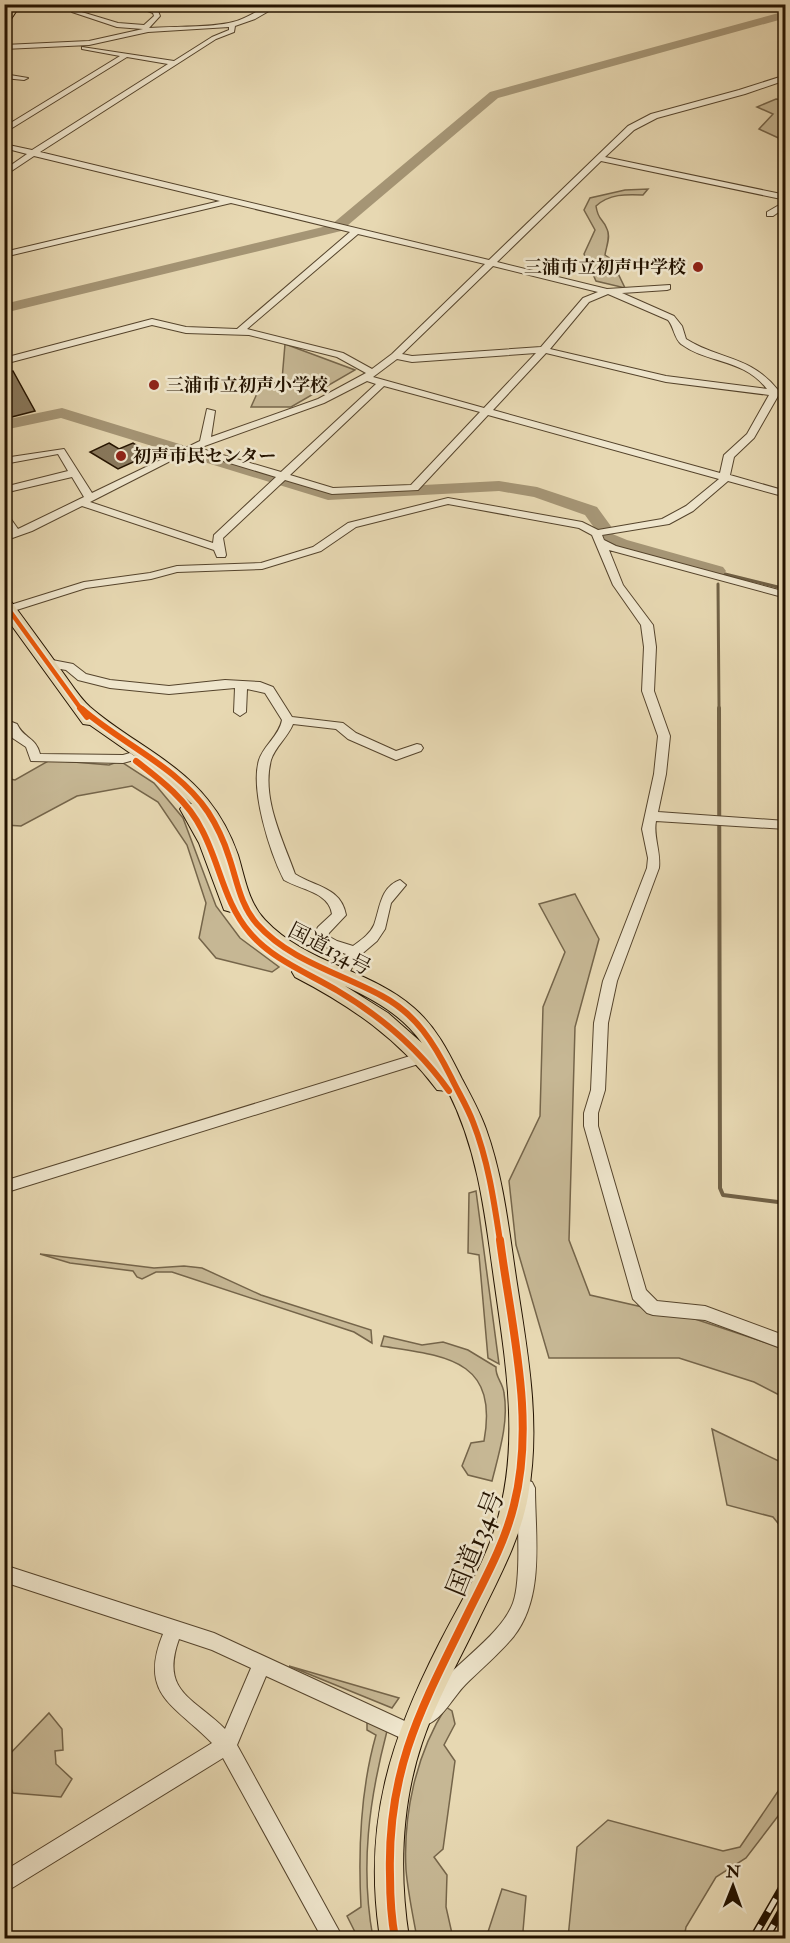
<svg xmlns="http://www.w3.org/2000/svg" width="790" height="1943" font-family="'IM FELL Double Pica','Noto Serif JP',serif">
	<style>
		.green { fill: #c6b794; stroke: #75654a; stroke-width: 1.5 }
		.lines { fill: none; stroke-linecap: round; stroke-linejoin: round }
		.stream-far1 { stroke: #716146; stroke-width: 3 }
		.stream { stroke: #716146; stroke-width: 4 }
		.river { fill: #a59575; fill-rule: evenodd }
		.building { fill: #89795d; stroke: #241300; stroke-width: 1.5 }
		.minor-casing { stroke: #55442c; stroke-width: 2 }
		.highway-casing { stroke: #241300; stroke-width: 2 }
		.minor { fill: #efe6cd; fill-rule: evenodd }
		.highway { fill: #e7d8b2; fill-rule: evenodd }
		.rail-casing { stroke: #241300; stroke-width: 8 }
		.rail { stroke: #efe6cd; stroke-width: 5; stroke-dasharray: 15; stroke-linecap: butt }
		.cycleway-far2-casing { stroke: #efe6cd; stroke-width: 8 }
		.cycleway-far1-casing { stroke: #efe6cd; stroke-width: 10 }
		.cycleway-casing { stroke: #efe6cd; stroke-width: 11 }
		.cycleway-far2 { stroke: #e8590c; stroke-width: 4.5 }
		.cycleway-far1 { stroke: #e8590c; stroke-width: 6 }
		.cycleway { stroke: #e8590c; stroke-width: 8 }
		.poi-dot { fill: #8f2418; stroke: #efe6cd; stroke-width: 2 }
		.labels { text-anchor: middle; stroke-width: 5; stroke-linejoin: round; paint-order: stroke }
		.far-poi-label { font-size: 18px; font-weight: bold; fill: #241300; stroke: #efe6cd; text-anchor: start }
		.street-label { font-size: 21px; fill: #241300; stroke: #efe6cd }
		.near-street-label { font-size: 26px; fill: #241300; stroke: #efe6cd }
	</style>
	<rect width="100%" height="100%" fill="#e7d8b2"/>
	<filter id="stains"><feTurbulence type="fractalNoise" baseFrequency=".00333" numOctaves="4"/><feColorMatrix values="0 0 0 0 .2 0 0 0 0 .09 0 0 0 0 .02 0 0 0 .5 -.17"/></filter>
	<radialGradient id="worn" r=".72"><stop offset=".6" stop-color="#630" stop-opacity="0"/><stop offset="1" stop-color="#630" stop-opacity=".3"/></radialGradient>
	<g class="green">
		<polygon points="776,99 785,100 785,141 759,129 773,114 757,107"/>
		<path d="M648,189l-5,6c-17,-1 -34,-1 -47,11 2,15 7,12 11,23 4,8 -1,18 -2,26l6,4 14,29 -29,-7 -12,-27 11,-24 -11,-20 6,-12 35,-8z"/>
		<polygon points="285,344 355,370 291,407 251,407 259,389 282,380"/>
		<polygon points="50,760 109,765 120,761 154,783 183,818 216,906 240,938 279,967 272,972 216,958 199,938 206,903 187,845 158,802 132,786 77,796 21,826 5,825 5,778 15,780"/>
		<polygon points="575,894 599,939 575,1027 569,1240 590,1295 695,1319 785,1349 785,1398 754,1382 679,1358 549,1358 516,1245 509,1181 540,1116 543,1007 565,952 539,904"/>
		<polygon points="476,1191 499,1364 488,1358 479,1255 468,1253 469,1193"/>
		<polygon points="40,1254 154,1268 184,1266 202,1268 261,1295 371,1330 372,1343 354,1332 172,1272 156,1272 142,1279 137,1277 133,1271 70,1263"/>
		<path d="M384,1336l38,9 21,-3 25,8 28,17c-1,10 7,16 8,26 5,29 -5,60 -12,88l-24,-6 -6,-9 9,-23 13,-2c15,-83 -40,-85 -103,-95z"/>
		<polygon points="712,1429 785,1464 785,1532 773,1517 727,1505"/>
		<polygon points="289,1666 399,1698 392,1708"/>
		<path d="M446,1707l6,4 3,13 -11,21 11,16 -12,88 -9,8 13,18 -1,32 7,31h-36c-4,-22 -9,-45 -11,-68 -3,-56 10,-116 40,-163z"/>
		<polygon points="49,1713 62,1729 63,1750 55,1751 56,1764 72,1779 61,1797 13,1793 5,1774 5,1759"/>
		<path d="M367,1722l20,9c-18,69 -27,136 -14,207h-15l-11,-22 14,-9c-3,-58 -1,-116 15,-172l-9,-5z"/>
		<polygon points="785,1781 785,1807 746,1858 716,1877 686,1927 684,1938 568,1938 577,1847 608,1820 723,1851 740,1847"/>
		<polygon points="502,1889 526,1896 523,1931 535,1938 486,1938"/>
	</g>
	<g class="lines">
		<g class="stream-far1">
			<polyline points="717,572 786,589"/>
			<polyline points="718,584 719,709"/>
		</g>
		<polyline class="stream" points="719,708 720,1188 723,1195 786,1203"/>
		<g class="river">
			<polygon points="786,11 786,18 498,98 341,231 4,313 4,304 331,225 490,92"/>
			<polygon points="62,408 329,490 499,481 537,487 597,507 613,529 610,533 598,533 585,515 534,497 499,491 328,500 61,418 4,430 4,420"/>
			<polygon points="610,533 627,540 723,567 726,571 723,575 717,576 615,548 601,538 604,534"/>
		</g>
	</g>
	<g class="building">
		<polygon points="13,371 35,411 4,419 4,372"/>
		<polygon points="109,443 119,449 133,443 151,454 118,469 90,452"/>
	</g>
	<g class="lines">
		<g class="minor-casing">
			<g id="minor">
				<path d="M129,4h11l18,7 2,5 -11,12c25,-2 61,0 84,-6 17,-4 31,-18 48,-18l-26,15 -20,7 -1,6 -18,7 -176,113 449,108 139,-134 23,-12 88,-24 47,-15v5l-41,14 -88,24 -23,12 -29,27 181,38v5l-185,-39 -104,101 110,27 63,-4v4l-3,1 -45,3 52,23 8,10 4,13c33,21 64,16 92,51l8,-1v6l-8,1 -24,42 -20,19 -4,18 56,16v6l-58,-16 -35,30 -24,13 -67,11 2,5 12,6 170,46v6l-177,-48 14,35 30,40 3,22 -2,44 16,45 -4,38 -8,38 128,9v8l-130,-8c-3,15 5,31 3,47l-42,113 -9,42 -3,67 -7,23v13l48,164 11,11 48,5 81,30v14l-81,-30 -52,-5 -6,-2 -14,-14 -49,-173v-13l7,-23 3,-67 9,-42 44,-113 1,-10 -6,-29 12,-55 4,-38 -16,-45 2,-44 -3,-22 -28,-40 -21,-50 -13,-7 -131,-24 -92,23 -35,24 -59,18 -85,3 -26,7 -65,9 -82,26v-7l80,-25 66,-9 27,-7 84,-3 52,-16 35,-24 100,-25 134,24 16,8 64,-11 24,-13 33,-27 -231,-64 -70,75 -86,4 -47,-14 -62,58 3,17 -1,2h-8l-3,-7 -132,-44 -50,25 -28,10v-7l6,-2 -6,-7v-11l4,1 10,14 66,-32 -12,-20 -68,16v-6l64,-16 -10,-17 -54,10v-6l60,-9 28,44 108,-52 7,-32 8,2 -4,26 107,-38 48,-26 -29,-16 -88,-22 -63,-2 -34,-8 -148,39v-6l148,-39 34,8 51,2 113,-97 -119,-29 -227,54v-5l216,-51 -186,-45 -30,20v-6l23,-16 -23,-6v-4l28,6 136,-86 -41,-7 -123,76v-6l116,-71 -38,-7v-2l92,14 38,-24 17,-7v-3l-81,5 -59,13 -85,4v-4l85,-4 54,-12 -26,-2 -45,-15 3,-2 43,13 26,2 10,-9 -1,-3zM358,234l127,30 -93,90 -20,15 -29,-16 -96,-24zM493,266l105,26 -15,6 -42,49 -129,9 -10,-2zM608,294l60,26c6,7 6,18 13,24 27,20 62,14 86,45l-101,-13 -116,-27 39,-47zM536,353l-52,55 -111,-31 24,-18 15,3zM546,353l120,29 103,13 -22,39 -23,21 -4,18 -227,-63zM367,381l9,3 -95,88 -82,-24 125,-45zM384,386l96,26 -69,73 -78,3 -43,-13zM190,451l86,26 -62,58 -1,8 -123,-41z"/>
				<polygon points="4,74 28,78 24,80 4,78"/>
				<polygon points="786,201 786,207 773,216 767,216 767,212"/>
				<path d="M47,659l26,5 13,10 24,6 59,6 56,-6 35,2 13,5 19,30 51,6 13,10 40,18 21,-7 4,1 2,3 -2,3 -25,9 -48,-21 -12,-10 -43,-5c-5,13 -18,23 -22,36 -10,38 12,80 24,114 20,13 46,13 51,41l-17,18 -1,3 9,5 16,5c8,-6 17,-12 21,-21 6,-16 6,-38 26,-45l6,5 -15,18 -6,26 -8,12 -20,17 -11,21h-10l-2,-4 12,-21 -23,-8 -9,-11 4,-8 14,-13c-3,-22 -31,-24 -48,-34 -14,-27 -34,-90 -25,-120 5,-15 20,-24 23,-40l-17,-27 -18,-4 -1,23 -6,4 -6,-4 1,-24 -66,6 -59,-6 -32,-8 -12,-10 -23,-4 -2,-3z"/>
				<path d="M4,719l13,5c7,15 19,13 23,30l83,1 7,-2 6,4 -2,3 -11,3 -92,-2 -5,-14 -15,-10 -3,-8 -4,-1z"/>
				<polygon points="423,1052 428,1053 430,1057 428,1061 4,1193 4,1181"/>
				<path d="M526,1480l6,2 3,6c0,48 10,108 -21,148 -14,17 -33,33 -49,49 -11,11 -22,33 -37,39l-7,-2 -2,-7c17,-43 79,-72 94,-112 9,-24 4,-87 4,-115l3,-6z"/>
				<path d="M4,1565l210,68 195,90 7,-3 7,2 2,7c-3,8 -5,11 -13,14l-146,-67 -29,69 106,193h-21l-99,-180 -219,135v-22l208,-128c-37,-38 -74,-48 -49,-109l-159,-52zM179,1639l33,11 39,18 -26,61c-32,-32 -65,-37 -46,-90z"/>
			</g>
		</g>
		<g class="highway-casing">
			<g id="highway">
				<polygon points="11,4 21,4 7,25 4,26 4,14"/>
				<path d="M4,598l6,2c17,23 34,46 51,70 9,12 18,27 29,37 38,33 86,53 118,93 13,16 23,35 30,55 7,23 10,47 27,65 41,44 105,49 149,88 23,20 35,45 48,71 9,17 18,33 24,50 18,50 23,103 31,155 11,71 24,141 11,212 -8,45 -31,85 -50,125 -19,40 -42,80 -56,122 -21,62 -23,131 -13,195h-28l-2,-7c-15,-109 11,-191 60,-287 18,-36 41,-72 54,-110 29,-84 13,-169 1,-255 -9,-65 -16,-129 -46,-188l-11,-1c-38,-51 -86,-84 -142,-113l-3,-5 3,-5 5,-2c-25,-13 -48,-30 -62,-55l-7,2 -7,-2 -25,-67 -19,-34 3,-4 9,-1 -36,-33 -66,-46 -7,-1 -79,-109zM345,986c30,14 58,30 77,57l-34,-30z"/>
			</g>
		</g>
		<use href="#minor" class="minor"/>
		<use href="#highway" class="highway"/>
		<g class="rail-casing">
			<g id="rail">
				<polyline points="753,1938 786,1881"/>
				<polyline points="766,1938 786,1903"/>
			</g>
		</g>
		<use href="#rail" class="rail"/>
		<g class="cycleway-far2-casing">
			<polyline id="cycleway-far2" points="4,603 81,709"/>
		</g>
		<g class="cycleway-far1-casing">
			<g id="cycleway-far1">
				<polyline points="80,708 87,717"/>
				<path d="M82,709c40,35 96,58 126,103 9,14 16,29 21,45 8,23 11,48 28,67 33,37 83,49 125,72 34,18 52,47 69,81 7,15 16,29 22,45 15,38 21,79 27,119"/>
				<path d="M136,761c25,19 52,40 66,69 18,34 22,73 48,103 23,27 58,40 88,58 44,26 81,58 111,100"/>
			</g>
		</g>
		<g class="cycleway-casing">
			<path id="cycleway" d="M395,1938c-4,-21 -5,-42 -5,-63 -3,-109 34,-172 80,-266 17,-34 35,-67 44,-104 22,-86 -3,-179 -14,-265"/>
		</g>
		<use href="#cycleway-far2" class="cycleway-far2"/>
		<use href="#cycleway-far1" class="cycleway-far1"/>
		<use href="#cycleway" class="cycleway"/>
	</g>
	<g class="poi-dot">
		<circle cx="698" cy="267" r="6"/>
		<circle cx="154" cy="385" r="6"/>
		<circle cx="121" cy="456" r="6"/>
	</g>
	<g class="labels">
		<g class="far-poi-label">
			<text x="686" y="273" text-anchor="end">三浦市立初声中学校</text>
			<text x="166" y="391">三浦市立初声小学校</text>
			<text x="133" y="462">初声市民センター</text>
		</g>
		<g class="street-label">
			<text transform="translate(330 949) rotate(27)" y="7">国道134号</text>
		</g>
		<g class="near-street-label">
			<text transform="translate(475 1543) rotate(-68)" y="9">国道134号</text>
		</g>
	</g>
	<rect width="790" height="1943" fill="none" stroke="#e7d8b2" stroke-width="24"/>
	<rect x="6" y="6" width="778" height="1931" fill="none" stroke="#241300" stroke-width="3"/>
	<rect x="12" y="12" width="766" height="1919" fill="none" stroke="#241300" stroke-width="1.5"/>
	<g transform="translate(733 1886) rotate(1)" stroke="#efe6cd" stroke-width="4.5" paint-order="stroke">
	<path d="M0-4.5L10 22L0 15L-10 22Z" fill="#241300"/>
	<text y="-9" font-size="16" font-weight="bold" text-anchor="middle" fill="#241300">N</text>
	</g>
	<rect width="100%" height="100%" filter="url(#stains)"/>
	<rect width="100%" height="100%" fill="url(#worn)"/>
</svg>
